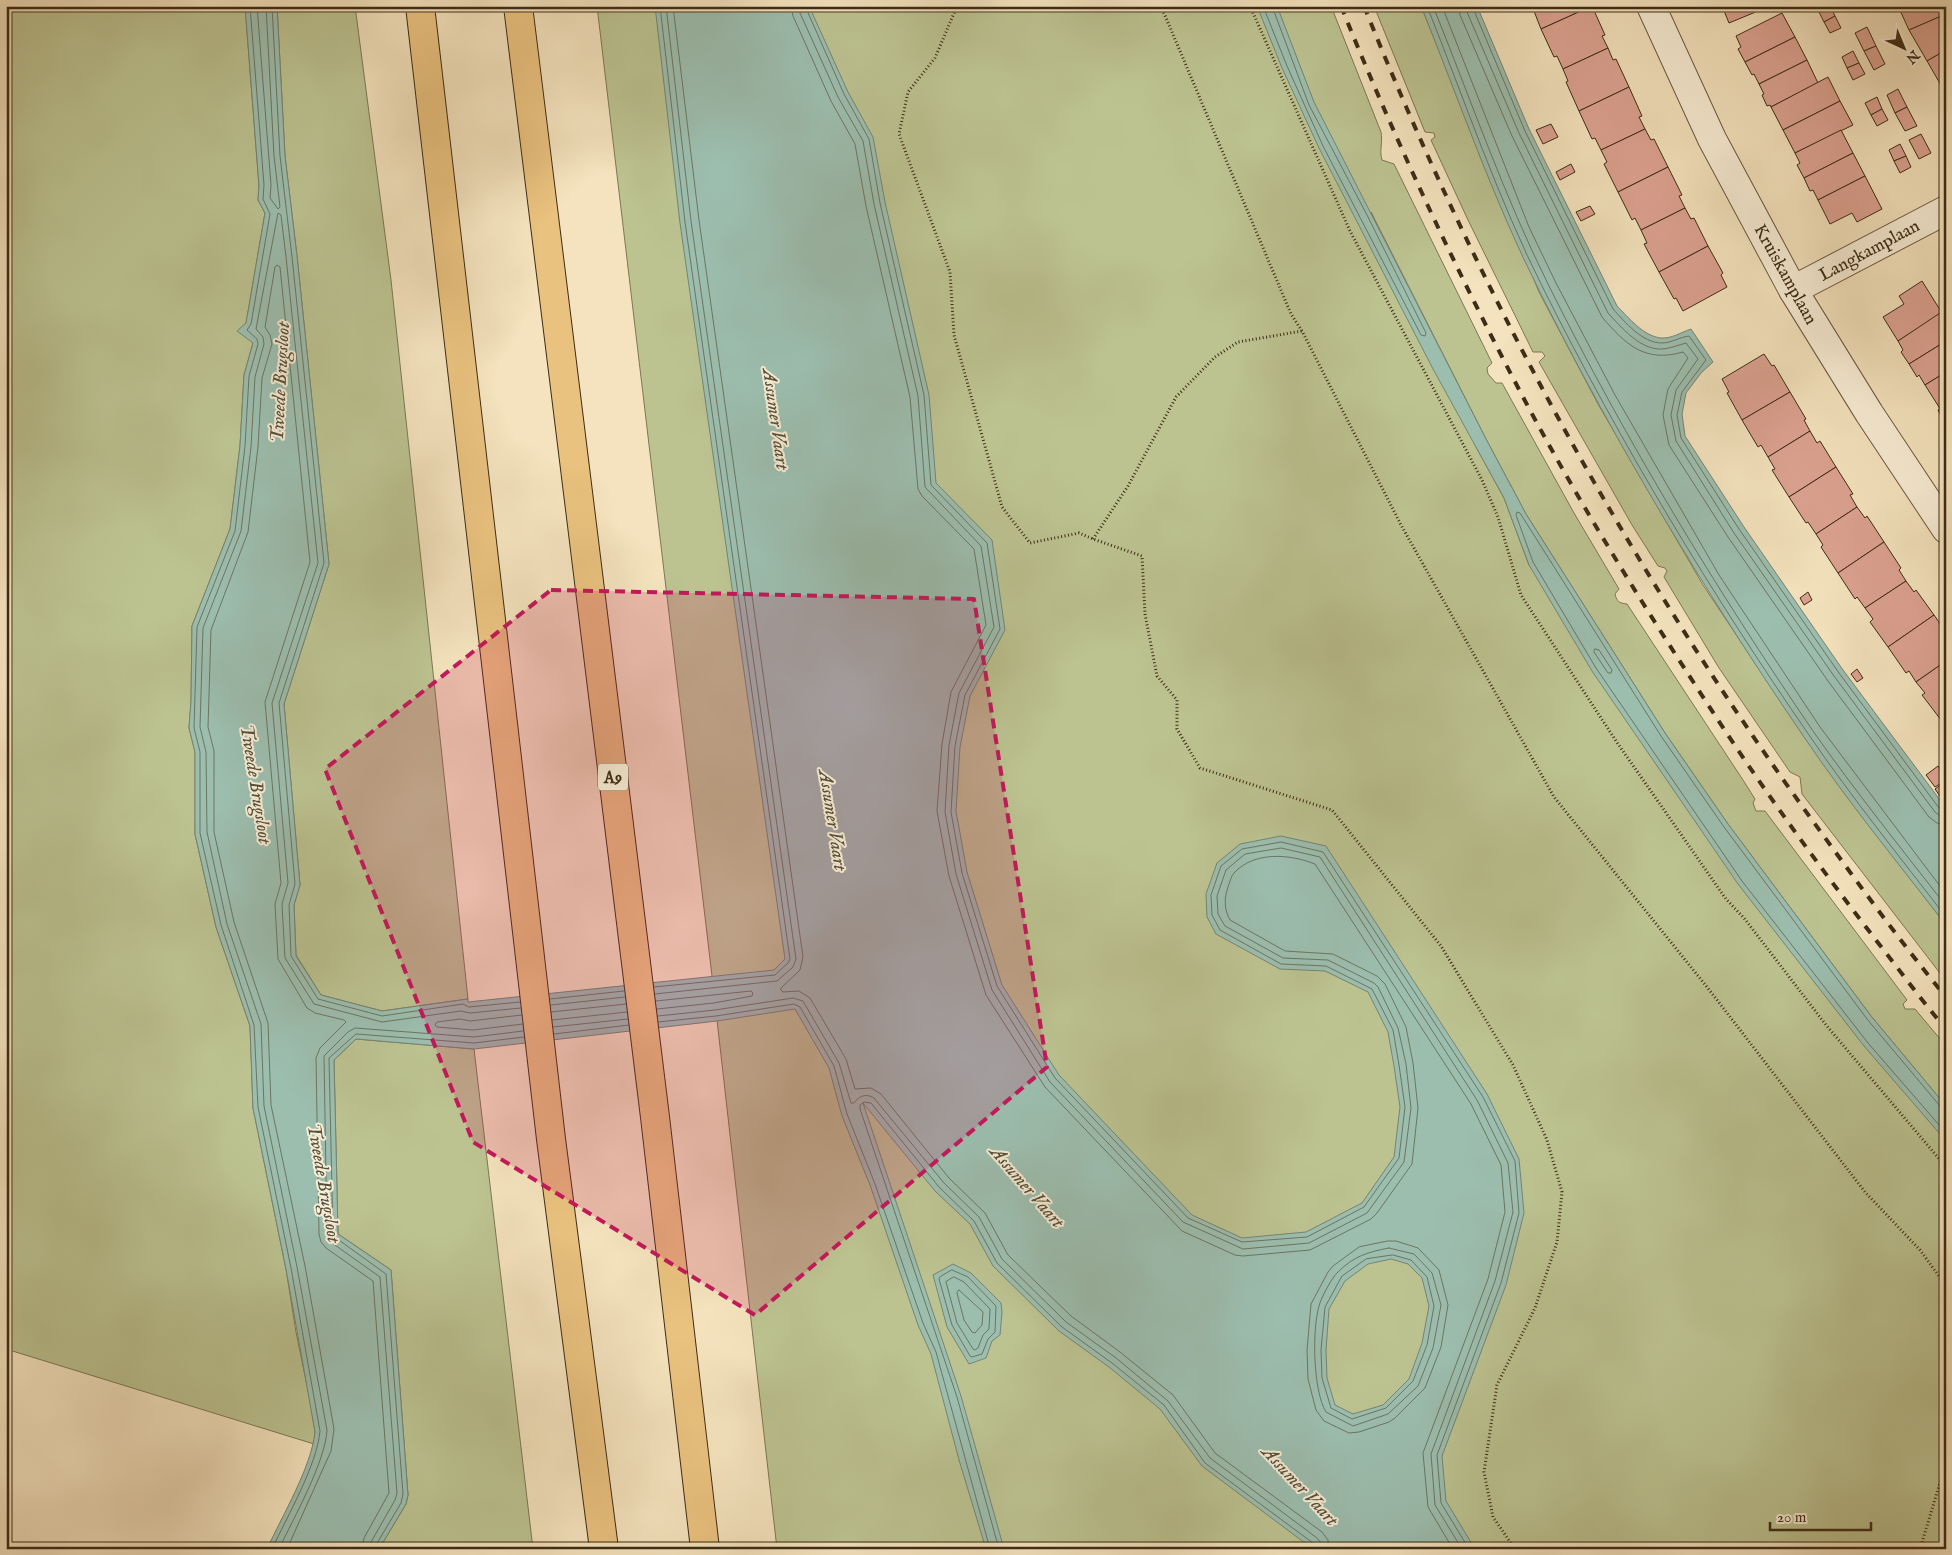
<svg xmlns="http://www.w3.org/2000/svg" width="1952" height="1555" font-family="'IM FELL English',serif">
	<style>
		.green { fill: #bcc391; stroke: #7c7854 }
		.water { fill: #9cbeaf; stroke: #768472; fill-rule: evenodd }
		.lines { fill: none; stroke-linecap: round; stroke-linejoin: round }
		.shore { stroke: #6c7562; stroke-width: 1 }
		.building { fill: #dca291; stroke: #3d2c16 }
		.minor-casing { stroke: #6b5a40; stroke-width: 30 }
		.highway-casing { stroke: #3d2c16; stroke-width: 30 }
		.path { stroke: #3d2c16; stroke-width: 3; stroke-dasharray: 1 2.5; stroke-linecap: butt }
		.minor { stroke: #f8edd5; stroke-width: 28 }
		.highway { stroke: #eac27f; stroke-width: 28 }
		.rail { stroke: #3d2c16; stroke-width: 4; stroke-dasharray: 9 9; stroke-linecap: butt }
		.marked { fill: #c2185b; fill-opacity: 0.2; stroke: #c2185b; stroke-width: 4; stroke-dasharray: 10 6; stroke-linejoin: round }
		.labels { text-anchor: middle; stroke-width: 4; stroke-linejoin: round; paint-order: stroke }
		.shield { fill: #f8edd5; stroke: #75664f; stroke-width: 1 }
		.shield-label { font-size: 16px; font-weight: bold; fill: #3d2c16 }
		.street-label { font-size: 18px; fill: #3d2c16; stroke: #f8edd5 }
		.water-label { font-size: 19px; font-style: italic; fill: #55503c; stroke: #f8edd5 }
	</style>
	<rect width="100%" height="100%" fill="#f4e3be"/>
	<filter id="stains"><feTurbulence type="fractalNoise" baseFrequency=".004" numOctaves="4"/><feColorMatrix values="0 0 0 0 .2 0 0 0 0 .09 0 0 0 0 .02 0 0 0 .5 -.17"/></filter>
	<radialGradient id="worn" r=".72"><stop offset=".6" stop-color="#630" stop-opacity="0"/><stop offset="1" stop-color="#630" stop-opacity=".3"/></radialGradient>
	<g class="green">
		<polygon points="6,6 245,6 259,186 258,200 265,213 246,324 253,343 244,375 240,446 230,529 192,626 191,701 189,728 195,752 195,834 216,927 250,1026 253,1108 286,1269 296,1332 311,1405 315,1432 314,1444 6,1349"/>
		<polygon points="277,6 355,6 391,280 468,999 382,1011 321,995 296,955 294,905 300,885 284,704 329,564 297,256 285,156"/>
		<path d="M597,6h734l50,126c2,10 -2,18 1,28l12,4 98,199 -5,5 1,6 8,9h6l72,130 45,76 -4,5c2,8 4,9 12,10l116,176 12,19 -2,4 3,8h9l142,189 -4,4 2,5h10l31,37v60l-75,-90 -143,-192 -63,-91 -139,-219 -40,-75 -115,-227 105,235 28,51 25,67 417,554v430h-1169l-65,-573z"/>
		<polygon points="1374,6 1421,6 1539,292 1598,404 1703,585 1805,738 1843,791 1946,925 1946,981 1802,794 1800,777 1790,772 1719,668 1664,577 1667,571 1665,568 1658,566 1632,525 1539,362 1545,356 1542,352 1533,352 1468,220 1431,140 1435,137 1434,133 1425,132"/>
		<polygon points="356,1039 474,1049 533,1549 379,1549 406,1504 408,1495 391,1270 338,1234 334,1060"/>
	</g>
	<g class="water">
		<path d="M245,6h32l8,150 12,100 32,308 -45,140 16,181 -6,20 2,51 25,39 61,16 86,-12v3l306,-32 11,-11 -105,-736 -25,-217h154l39,86 25,45 12,65 44,193 7,88 56,57 13,90 -35,66 -10,51 -4,64 11,61 35,113 57,90 133,140 50,23 64,-6 56,-29 32,-46 6,-50 -6,-41 -6,-34 -20,-40 -43,-21 -45,-2 -64,-35 -9,-17 -1,-23 11,-31 23,-19 41,-8 45,10 161,248 32,65 5,54 -18,72 -64,171 4,45 29,48h-162l-111,-83 -42,-57 -51,-42 -50,-36 -66,-65 -23,-42 -35,-33 -72,-88 98,293 43,153h-18l-27,-89 -28,-106 -13,-29 -48,-140 -28,-69 -13,-48 -34,-59 -78,12 -243,28 -118,-10 -22,21 4,174 53,36 17,225 -2,9 -27,45h-112c16,-35 44,-81 48,-117l-29,-163 -33,-161 -3,-82 -34,-99 -21,-93v-82l-6,-24 2,-27 1,-75 38,-97 10,-83 4,-71 9,-32 -16,-12 9,-8 19,-110 -7,-13 1,-14zM1391,1259l17,5 14,14 7,28 -7,37 -13,36 -26,26 -30,9 -18,-9 -8,-27 -1,-28 3,-41 16,-28 23,-17z"/>
		<polygon points="1257,6 1277,6 1314,102 1486,439 1526,514 1665,733 1728,824 1871,1016 1946,1106 1946,1141 1864,1046 1738,884 1592,671 1529,565 1504,498 1433,369 1319,148 1282,68"/>
		<path d="M1421,6h56l52,123 88,177c12,12 26,30 44,32 10,1 21,-6 30,-9l22,33 -12,11 -15,20 -4,21 3,22 59,91 99,143 103,138v117c-48,-62 -98,-123 -142,-188 -97,-142 -187,-291 -264,-445 -47,-92 -80,-190 -119,-286z"/>
		<polygon points="953,1264 971,1273 1001,1303 1002,1312 1000,1335 992,1341 986,1358 969,1364 947,1327 933,1275"/>
	</g>
	<g class="lines">
		<g class="shore">
			<path d="M250,6l14,179 -1,14 7,15 -19,110 -4,6 10,9 1,5 -9,32 -4,70 -10,85 -38,96 -3,101 6,24v81l21,92 33,100 4,82 33,161 29,163c-3,34 -33,86 -48,118"/>
			<polyline points="257,6 271,185 270,198 278,209 280,207 274,156 266,6"/>
			<polyline points="272,6 280,156 292,257 324,563 279,703 295,884 289,905 291,956 318,999 382,1016 463,1004 469,1007 520,1002"/>
			<polyline points="673,6 699,220 803,957 800,970 781,988 781,990 783,992 799,991 810,998 846,1059 855,1089 871,1088 881,1094 949,1178 985,1213 1008,1255 1071,1316 1120,1352 1173,1395 1215,1453 1322,1532 1328,1540 1329,1549"/>
			<path d="M791,6l2,10 38,85 24,43 11,62 44,191 8,92 4,7 52,53 12,76 -35,67 -9,52 -5,67 12,65 37,119 59,92 137,144 53,24 8,1 67,-6 61,-31 6,-6 35,-49 6,-56 -5,-45 -7,-36 -21,-43 -8,-8 -44,-22 -48,-3 -55,-31c-6,-11 -6,-21 -2,-33 2,-5 3,-11 6,-14 20,-22 56,-19 81,-9l156,240 30,61 4,47 -17,67 -65,174 5,54 25,42"/>
			<polyline points="799,6 800,13 838,97 863,141 874,204 918,396 925,487 981,546 994,627 959,693 949,745 945,812 956,874 992,990 1050,1082 1183,1222 1243,1249 1309,1243 1367,1213 1404,1162 1411,1108 1406,1064 1398,1028 1378,987 1374,983 1328,960 1283,958 1225,926 1218,914 1217,896 1226,870 1245,854 1281,848 1320,857 1477,1100 1508,1163 1513,1212 1495,1281 1431,1454 1435,1505 1462,1549"/>
			<polyline points="805,6 844,94 869,139 880,203 924,395 931,485 987,543 1000,629 965,695 955,746 951,812 962,873 997,986 1055,1078 1188,1218 1242,1242 1307,1237 1364,1207 1399,1158 1405,1107 1399,1065 1393,1030 1372,989 1326,966 1281,964 1220,930 1212,915 1211,895 1221,866 1242,849 1281,842 1323,852 1483,1097 1515,1161 1519,1213 1501,1283 1437,1455 1441,1503 1469,1549"/>
			<polyline points="1263,6 1287,66 1323,146 1421,335 1425,336 1426,333 1367,215 1309,105 1272,6"/>
			<path d="M1427,6c38,95 71,193 117,284 77,154 167,303 265,445 43,63 91,122 137,182"/>
			<path d="M1433,6c38,94 71,190 116,280 77,155 167,303 264,445 42,60 88,117 133,175"/>
			<polyline points="1442,6 1529,227 1556,283 1615,395 1719,575 1820,727 1946,894"/>
			<path d="M1459,6l1,9 52,121 90,181c24,28 43,46 81,35l5,6 -20,31 -5,26 6,30 59,92 100,144 101,136 8,6 9,2"/>
			<path d="M1466,6l1,6 52,121 89,180c13,14 33,38 55,36 8,-1 16,-4 23,-6l12,16 -22,31 -5,25 5,26 58,92 100,143 101,136 5,4 6,1"/>
			<path d="M1472,6l53,125 88,178c12,13 29,34 49,34 9,0 18,-6 27,-7l17,24 -24,32 -5,23 4,23 58,91 100,144 100,135 7,3"/>
			<polygon points="1595,649 1599,650 1612,670 1611,673 1608,673 1594,652"/>
			<polyline points="654,987 775,975 788,963 790,959 685,222 660,6"/>
			<polyline points="655,994 777,981 793,967 796,959 691,221 666,6"/>
			<polyline points="550,999 624,991"/>
			<polyline points="656,1001 751,991 753,993 752,996 714,1003 657,1009"/>
			<polyline points="551,1005 625,997"/>
			<polyline points="551,1012 626,1004"/>
			<polyline points="522,1015 470,1021 460,1019 437,1022 435,1025 437,1027 473,1030 523,1024"/>
			<path d="M658,1016l57,-6 78,-12 10,3 36,62 12,40h3c5,-7 12,-10 20,-5l70,85 35,34 23,42 64,63 50,36 52,43 42,57 107,80 4,5 1,6"/>
			<polyline points="552,1020 627,1012"/>
			<polyline points="658,1022 716,1016 794,1004 800,1007 834,1066 847,1114 875,1184 923,1323 936,1352 990,1549"/>
			<polyline points="553,1027 628,1019"/>
			<polyline points="554,1034 629,1025"/>
			<polyline points="1946,1108 1940,1106 1867,1019 1724,827 1661,736 1520,513 1517,512 1516,515 1533,562 1596,668 1742,881 1868,1043 1946,1133"/>
			<polygon points="1388,1241 1396,1241 1418,1248 1439,1270 1448,1305 1441,1347 1425,1388 1395,1418 1389,1422 1359,1432 1349,1433 1324,1421 1316,1410 1308,1379 1307,1350 1311,1304 1328,1272 1333,1266 1359,1247"/>
			<path d="M1389,1248l25,6 18,19 9,32 -8,43 -15,38 -30,28 -35,12 -27,-14c-13,-21 -14,-82 -7,-106 2,-8 13,-29 19,-34 16,-16 30,-20 51,-24z"/>
			<polygon points="1393,1255 1411,1260 1427,1277 1434,1306 1427,1345 1413,1381 1386,1408 1352,1419 1331,1408 1322,1378 1321,1350 1325,1307 1342,1276 1366,1259"/>
			<polygon points="952,1270 968,1277 996,1306 995,1332 988,1339 982,1354 972,1357 970,1356 952,1325 939,1279 940,1277"/>
			<polygon points="954,1277 964,1282 990,1309 989,1329 983,1335 978,1348 975,1350 973,1349 957,1323 946,1282"/>
			<polygon points="959,1290 983,1312 982,1325 975,1333 972,1332 964,1320 957,1293"/>
			<path d="M279,1549c15,-32 46,-86 48,-119l-30,-163 -33,-161 -3,-82 -34,-100 -20,-92 -1,-80 -6,-25 3,-99 38,-97 10,-84 4,-70 9,-33 -1,-7 -7,-8 22,-116 3,2 5,42 32,306 -46,140 16,180 -6,21 3,54 29,46 68,18 79,-11 9,2 51,-5"/>
			<polyline points="287,1549 331,1451 334,1429 305,1266 271,1105 268,1023 234,922 214,832 214,751 208,727 211,630 248,532 258,447 262,378 272,344 270,335 265,327 275,267 277,265 280,267 310,562 265,702 281,883 275,904 278,959 307,1008 315,1013 344,1020 346,1022 320,1048 316,1058 319,1234 321,1242 326,1248 373,1281 389,1493 364,1538 362,1549"/>
			<polyline points="369,1549 371,1542 395,1500 397,1493 380,1277 332,1243 327,1237 324,1056 348,1032 355,1028 474,1037 523,1031"/>
			<polyline points="376,1549 376,1545 401,1503 403,1494 386,1274 336,1238 333,1235 329,1058 356,1034 474,1043 524,1037"/>
			<polyline points="999,1549 957,1397 860,1109 860,1105 864,1102 871,1103 939,1187 974,1221 997,1263 1062,1327 1112,1363 1164,1405 1205,1463 1313,1543 1316,1549"/>
		</g>
	</g>
	<g class="building">
		<polygon points="1532,6 1592,6 1541,29"/>
		<polygon points="1592,6 1605,35 1602,36 1608,48 1563,69 1557,56 1554,57 1541,29"/>
		<polygon points="1722,6 1770,6 1729,23"/>
		<polygon points="1826,6 1830,6 1835,16 1824,22 1818,10"/>
		<polygon points="1898,6 1946,6 1946,14 1909,30"/>
		<polygon points="1782,13 1795,37 1745,62 1738,49 1741,47 1736,36"/>
		<polygon points="1946,14 1946,50 1927,61 1909,30"/>
		<polygon points="1835,16 1841,28 1830,33 1824,22"/>
		<polygon points="1867,27 1876,46 1864,51 1855,33"/>
		<polygon points="1795,37 1807,60 1759,84 1754,74 1752,75 1745,62"/>
		<polygon points="1876,46 1885,64 1874,70 1864,51"/>
		<polygon points="1608,48 1613,60 1616,59 1629,87 1579,111 1566,82 1568,81 1563,69"/>
		<polygon points="1946,50 1946,85 1942,87 1927,61"/>
		<polygon points="1853,51 1859,63 1847,68 1842,57"/>
		<polygon points="1807,60 1818,83 1771,107 1770,105 1767,106 1762,95 1764,94 1759,84"/>
		<polygon points="1859,63 1865,74 1853,80 1847,68"/>
		<polygon points="1828,77 1840,101 1783,130 1771,107"/>
		<polygon points="1629,87 1642,116 1639,117 1645,129 1601,150 1595,138 1592,139 1579,111"/>
		<polygon points="1898,89 1907,107 1895,113 1887,95"/>
		<polygon points="1877,97 1882,109 1871,115 1865,103"/>
		<polygon points="1840,101 1853,125 1795,153 1783,130"/>
		<polygon points="1907,107 1917,126 1905,131 1895,113"/>
		<polygon points="1882,109 1888,120 1877,126 1871,115"/>
		<polygon points="1551,124 1558,137 1543,144 1536,130"/>
		<polygon points="1645,129 1651,140 1654,139 1668,167 1618,192 1604,164 1607,162 1601,150"/>
		<polygon points="1841,130 1853,153 1804,178 1797,165 1800,163 1795,153"/>
		<polygon points="1921,134 1931,153 1919,159 1909,140"/>
		<polygon points="1900,144 1906,156 1894,161 1889,150"/>
		<polygon points="1853,153 1865,176 1818,200 1813,190 1810,191 1804,178"/>
		<polygon points="1906,156 1911,167 1900,173 1894,161"/>
		<polygon points="1571,164 1575,172 1560,180 1556,172"/>
		<polygon points="1668,167 1682,195 1679,196 1685,208 1641,230 1635,218 1632,220 1618,192"/>
		<polygon points="1865,176 1882,209 1857,222 1852,213 1830,224 1818,200"/>
		<polygon points="1590,206 1595,214 1581,221 1576,212"/>
		<polygon points="1685,208 1691,219 1694,218 1708,246 1659,272 1644,244 1647,243 1641,230"/>
		<polygon points="1708,246 1723,273 1721,275 1727,287 1683,311 1676,298 1674,299 1659,272"/>
		<polygon points="1922,281 1942,313 1898,341 1883,317 1904,304 1899,296"/>
		<polygon points="1946,309 1946,341 1909,364 1901,352 1903,350 1898,341"/>
		<polygon points="1946,341 1946,372 1925,385 1919,375 1917,377 1909,364"/>
		<polygon points="1764,354 1772,366 1774,365 1790,392 1742,420 1727,393 1729,392 1722,379"/>
		<polygon points="1946,372 1946,402 1939,407 1925,385"/>
		<polygon points="1790,392 1806,419 1804,420 1810,431 1768,457 1761,445 1758,447 1742,420"/>
		<polygon points="1946,402 1946,420 1944,421 1938,410 1940,409 1939,407"/>
		<polygon points="1810,431 1817,443 1820,441 1836,467 1789,497 1772,470 1775,469 1768,457"/>
		<polygon points="1836,467 1853,494 1850,495 1857,507 1816,534 1808,522 1806,523 1789,497"/>
		<polygon points="1857,507 1865,518 1867,516 1884,542 1838,573 1821,547 1823,545 1816,534"/>
		<polygon points="1884,542 1901,568 1899,570 1906,581 1865,608 1857,597 1855,599 1838,573"/>
		<polygon points="1906,581 1914,592 1916,590 1934,615 1888,647 1870,622 1873,619 1865,608"/>
		<polygon points="1808,592 1812,600 1804,605 1800,598"/>
		<polygon points="1934,615 1946,632 1946,661 1916,682 1909,671 1906,673 1888,647"/>
		<polygon points="1946,661 1946,716 1941,720 1922,695 1925,693 1916,682"/>
		<polygon points="1857,669 1863,678 1857,682 1851,674"/>
		<polygon points="1938,766 1946,776 1946,780 1935,787 1926,775"/>
		<polygon points="1946,781 1946,796 1942,799 1935,789"/>
	</g>
	<g class="lines">
		<g class="minor-casing">
			<g id="minor">
				<polyline points="1651,6 1712,139 1793,290 1869,413 1946,529"/>
				<polyline points="1793,290 1946,210"/>
			</g>
		</g>
		<g class="highway-casing">
			<g id="highway">
				<polyline points="420,6 551,1139 604,1549"/>
				<polyline points="518,6 655,1117 705,1549"/>
			</g>
		</g>
		<g class="path">
			<polyline points="957,6 935,58 908,92 899,134 950,272 954,335 1002,507 1030,543 1079,533 1093,539 1142,556 1145,614 1157,676 1177,700 1177,729 1200,768 1332,810 1441,946 1513,1065 1547,1140 1562,1192 1557,1242 1535,1308 1497,1385 1484,1472 1493,1517 1515,1549"/>
			<polyline points="1161,6 1291,314 1302,331 1401,525 1554,797 1707,987 1865,1192 1920,1250 1944,1283 1946,1290"/>
			<polyline points="1250,6 1350,231 1482,480 1498,517 1521,595 1616,741 1726,899 1744,918 1826,1025 1946,1167"/>
			<polyline points="1093,539 1128,486 1176,397 1215,357 1238,342 1302,331"/>
			<polyline points="1920,1549 1946,1463"/>
		</g>
		<use href="#minor" class="minor"/>
		<use href="#highway" class="highway"/>
		<g class="rail">
			<path d="M1341,6c54,134 115,264 182,391 55,104 118,205 182,303 54,84 113,165 174,244 22,28 43,57 67,85"/>
			<path d="M1364,6c118,294 272,574 459,829 40,55 80,110 123,162"/>
		</g>
	</g>
	<path class="marked" d="M551,590l423,9 73,468 -292,248 -282,-173 -148,-373z"/>
	<g class="labels">
		<rect class="shield" x="598" y="763.5" width="30" height="27" rx="4"/>
		<g class="shield-label">
			<text x="613" y="783">A9</text>
		</g>
		<g class="street-label">
			<text transform="translate(1869 250) rotate(-28)" y="6">Langkamplaan</text>
			<text transform="translate(1786 274) rotate(61)" y="6">Kruiskamplaan</text>
		</g>
		<g class="water-label">
			<text transform="translate(279 382) rotate(-87)" y="7">Tweede Brugsloot</text>
			<text transform="translate(777 419) rotate(82)" y="7">Assumer Vaart</text>
			<text transform="translate(257 784) rotate(81)" y="7">Tweede Brugsloot</text>
			<text transform="translate(834 820) rotate(81)" y="7">Assumer Vaart</text>
			<text transform="translate(325 1183) rotate(80)" y="7">Tweede Brugsloot</text>
			<text transform="translate(1028 1186) rotate(49)" y="7">Assumer Vaart</text>
			<text transform="translate(1301 1485) rotate(47)" y="7">Assumer Vaart</text>
		</g>
	</g>
	<rect width="1952" height="1555" fill="none" stroke="#f4e3be" stroke-width="25"/>
	<rect x="8" y="8" width="1937" height="1540" fill="none" stroke="#3d2c16" stroke-width="2.5"/>
	<rect x="12" y="12" width="1927" height="1530" fill="none" stroke="#3d2c16"/>
	<g transform="translate(1904 48) rotate(136)" stroke="#f8edd5" stroke-width="4" paint-order="stroke">
	<path d="M0-4L9 19L0 12L-9 19Z" fill="#3d2c16"/>
	<text y="-8" font-size="14" font-weight="bold" text-anchor="middle" fill="#3d2c16">N</text>
	</g>
	<path d="M1770 1522v8h101v-8" fill="none" stroke="#3d2c16" stroke-width="2.5"/>
	<text x="1777" y="1522" font-size="15" fill="#3d2c16" stroke="#f8edd5" stroke-width="4" paint-order="stroke">20 m</text>
	<rect width="100%" height="100%" filter="url(#stains)"/>
	<rect width="100%" height="100%" fill="url(#worn)"/>
</svg>
